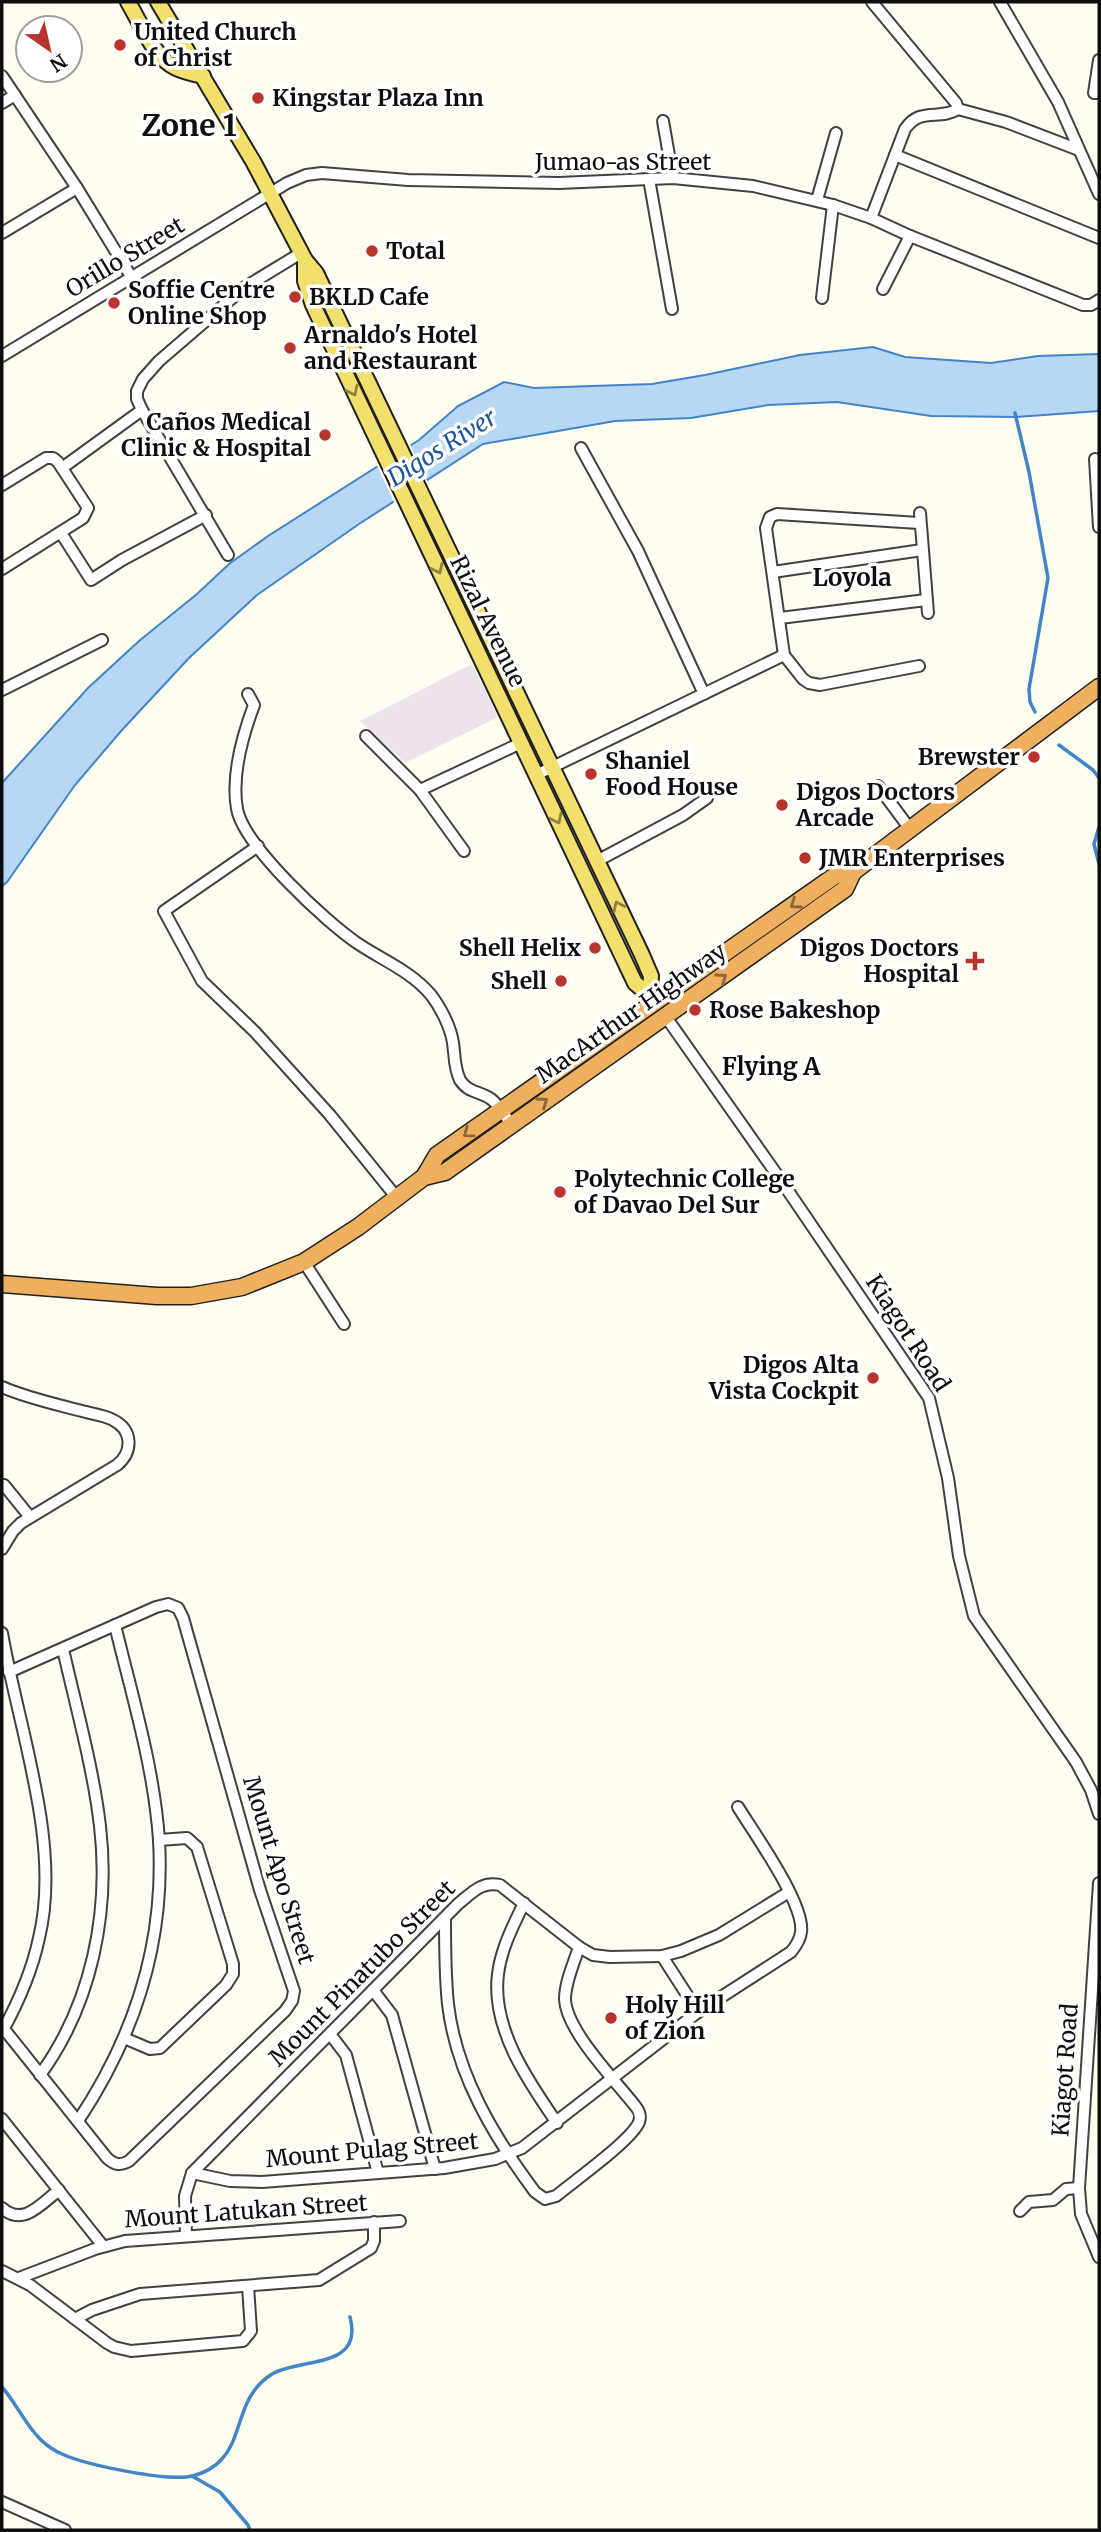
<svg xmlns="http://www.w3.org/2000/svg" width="1101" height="2532" font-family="Merriweather,serif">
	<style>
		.industrial { fill: #ede3ed }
		.water { fill: #b7d7f4; stroke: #4184c8; stroke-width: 2 }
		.pier { fill: #fefdf0 }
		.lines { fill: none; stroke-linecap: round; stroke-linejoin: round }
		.stream { stroke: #4184c8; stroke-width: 3.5 }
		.minor-casing { stroke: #414141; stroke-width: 14 }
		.major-casing { stroke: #1f1f1f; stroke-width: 18 }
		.highway-casing { stroke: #1f1f1f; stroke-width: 19 }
		.minor { stroke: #fff; stroke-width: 10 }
		.major { stroke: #f3e06c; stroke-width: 14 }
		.highway { stroke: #eeb05f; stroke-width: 16 }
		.oneway { stroke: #8c8242 }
		.oneway2 { stroke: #89673b }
		.poi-dot { fill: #b9342c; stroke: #fff; stroke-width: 2.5 }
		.labels { text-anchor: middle; stroke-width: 7; stroke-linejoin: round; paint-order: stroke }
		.poi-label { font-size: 23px; font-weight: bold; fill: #0e0e0e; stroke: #fff; text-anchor: start }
		.street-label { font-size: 23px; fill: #0e0e0e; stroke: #fff }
		.water-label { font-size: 24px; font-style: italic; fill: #1c569c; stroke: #fff }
		.neighbourhood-label { font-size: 24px; font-weight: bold; fill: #0e0e0e; stroke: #fff }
		.district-label { font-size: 30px; font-weight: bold; fill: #0e0e0e; stroke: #fff }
	</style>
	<rect width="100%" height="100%" fill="#fefdf0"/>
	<polygon class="industrial" points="472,664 498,717 405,763 360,721"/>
	<polygon class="water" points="873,347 905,357 991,363 1038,356 1099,354 1099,411 1016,417 931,416 837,402 768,405 691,418 615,421 483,444 359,524 257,595 189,658 122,730 75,785 7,882 2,886 2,783 88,688 139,641 197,594 229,564 268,536 419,440 458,406 504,382 534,388 652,384 705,375 800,355"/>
	<polygon class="pier" points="409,442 428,483 395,504 376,464"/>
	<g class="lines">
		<g class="stream">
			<polyline points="1015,413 1029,472 1048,578 1029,689 1030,702 1035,712"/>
			<polyline points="1059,745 1093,770 1099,778"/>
			<polyline points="1099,827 1094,844 1099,864"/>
			<path d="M2,2387c14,16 23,37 38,52 5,5 15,12 22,15 24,11 106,28 131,22 10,-3 21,-8 28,-16 23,-24 15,-63 51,-86 29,-17 92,-4 78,-57"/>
			<polyline points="192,2476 220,2492 248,2525 250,2530"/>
		</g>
		<g class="minor-casing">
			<g id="minor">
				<polyline points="872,2 956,103 958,109"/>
				<polyline points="1000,2 1058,102 1099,194"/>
				<polyline points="1099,60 1094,93 1099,93"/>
				<polyline points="2,76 77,188 132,278"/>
				<polyline points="2,103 15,95"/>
				<polyline points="663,121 673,178"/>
				<polyline points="895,155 1099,238"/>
				<polyline points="649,179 672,309"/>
				<polyline points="817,200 836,133"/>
				<path d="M871,218l34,-89c16,-23 34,-8 53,-20l48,13 73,28"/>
				<polyline points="2,233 77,188"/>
				<polyline points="883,289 910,236"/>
				<polyline points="822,298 833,205"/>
				<polyline points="2,356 287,183 306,175 322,173 408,180 559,183 673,178 753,186 833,205 871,218 910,236 1083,305 1091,305 1099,300"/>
				<polyline points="581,448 638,551 704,694"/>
				<polyline points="1095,459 1099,527"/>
				<polyline points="62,468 142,410"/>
				<polyline points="2,485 46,458 53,458 58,462 88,508 83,518 2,569"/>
				<polyline points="920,513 928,613"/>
				<polyline points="61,533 91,580 122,560 206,515"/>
				<polyline points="228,555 142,410 137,399 137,391 143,379 159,361 245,287 301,253"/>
				<polyline points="773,572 922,550"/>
				<polyline points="780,618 926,600"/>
				<polyline points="919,666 820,685 809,683 803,679 784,655 766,528 770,517 777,514 919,523"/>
				<polyline points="2,690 102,640"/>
				<path d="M248,694l6,11c-12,32 -23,70 -17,104 7,37 88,112 120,134 25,17 54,28 74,52 10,13 20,33 22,48 2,13 1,25 7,37 8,13 20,11 31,19 8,6 14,17 20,25"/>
				<polyline points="366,736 420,790 464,851"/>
				<polyline points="536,775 784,655"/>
				<polyline points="878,786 910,829"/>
				<polyline points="420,790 521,743"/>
				<polyline points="258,846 164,911 202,981 255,1032 330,1115 397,1198"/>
				<polyline points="597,861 683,815 707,798"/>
				<polyline points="666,1017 780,1179 929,1398 948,1478 959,1556 974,1616 1076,1762 1091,1790 1099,1814"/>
				<polyline points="304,1262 344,1324"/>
				<path d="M2,1387c25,11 53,17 80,24 10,3 22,4 31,9 20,10 20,32 4,45l-96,58 -8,8 -11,18"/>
				<polyline points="4,1485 30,1517"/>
				<path d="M2,1633c16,94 60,211 37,305 -7,33 -21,65 -37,94"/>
				<polyline points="1099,1883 1079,2188 1081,2214 1099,2257"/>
				<path d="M524,1903c-11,23 -23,46 -26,71 -7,54 30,107 59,149"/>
				<path d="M445,1918c0,29 0,58 3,86 8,70 46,133 87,188l10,7 11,-3c18,-15 76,-56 83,-74 2,-6 1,-10 -3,-15 -20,-26 -70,-76 -71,-108 0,-17 9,-36 14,-52"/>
				<polyline points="662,1956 698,2012"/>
				<polyline points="373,1990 392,2015 435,2169"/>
				<path d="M4,2029l103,129c8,7 13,8 22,3l156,-150 7,-10 2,-10 -34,-101 -77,-272 -5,-10 -10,-4 -12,3 -147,65"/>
				<polyline points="330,2034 346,2055 378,2173"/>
				<polyline points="124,2038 150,2049 160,2048 226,1985 233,1974 233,1964 197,1847 187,1838 159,1840"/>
				<path d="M40,2075c52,-71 70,-163 60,-249 -7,-59 -24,-119 -37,-177"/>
				<polyline points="2,2119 103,2246"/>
				<path d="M78,2121c56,-84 87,-179 81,-281 -5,-73 -27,-144 -44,-215"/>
				<path d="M192,2173l38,8 32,1 182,-14 51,-9 27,-11 176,-136 93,-60c5,-6 9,-12 10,-20 4,-28 -47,-99 -63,-125"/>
				<path d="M2,2208c21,19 39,-4 57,-18"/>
				<polyline points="1020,2211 1029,2202 1053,2200 1066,2189 1079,2188"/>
				<path d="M186,2236l-1,-40 7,-23 266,-269c14,-11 23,-23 42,-19l79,62 14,8 17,2 52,-1 19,-5 38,-16 70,-43"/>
				<polyline points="2,2271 30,2285 107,2343 114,2347 131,2351 243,2341 251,2331 248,2286"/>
				<polyline points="19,2278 95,2249 125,2241 400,2221"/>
				<polyline points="75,2319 92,2310 140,2294 319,2280 371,2248 374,2241 374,2222"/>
				<polyline points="2,2502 65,2530"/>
			</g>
		</g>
		<g class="major-casing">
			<g id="major">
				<path d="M128,2c13,21 25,55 48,66 8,4 18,6 27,8"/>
				<polyline points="158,2 254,163 305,260 316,273 642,955 651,976 650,993"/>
				<polyline points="305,260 305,281 313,305 635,983 653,998"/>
			</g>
		</g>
		<g class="highway-casing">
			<g id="highway">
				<polyline points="424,1177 445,1172 845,889 853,872"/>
				<polyline points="2,1284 157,1296 191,1296 242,1287 304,1262 358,1227 424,1177 437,1155 836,875 853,872 1099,687"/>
			</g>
		</g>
		<use href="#minor" class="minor"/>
		<use href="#major" class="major"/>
		<use href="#highway" class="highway"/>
	</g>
	<defs><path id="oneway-chevron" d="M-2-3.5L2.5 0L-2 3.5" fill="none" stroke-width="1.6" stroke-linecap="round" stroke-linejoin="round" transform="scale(1.75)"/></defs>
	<g class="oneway">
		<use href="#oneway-chevron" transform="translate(353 391) rotate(65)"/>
		<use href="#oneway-chevron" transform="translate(438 569) rotate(64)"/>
		<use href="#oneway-chevron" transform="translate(557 819) rotate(64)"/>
		<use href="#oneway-chevron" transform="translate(618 906) rotate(-116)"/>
	</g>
	<g class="oneway2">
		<use href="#oneway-chevron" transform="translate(795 904) rotate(145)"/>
		<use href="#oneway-chevron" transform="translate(722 978) rotate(-35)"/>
		<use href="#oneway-chevron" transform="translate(543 1102) rotate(-35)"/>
		<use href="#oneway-chevron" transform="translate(468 1133) rotate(144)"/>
	</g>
	<g class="poi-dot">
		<circle cx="120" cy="45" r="7"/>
		<circle cx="258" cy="98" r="7"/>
		<circle cx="372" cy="251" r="7"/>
		<circle cx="295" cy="297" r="7"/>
		<circle cx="114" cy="303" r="7"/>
		<circle cx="290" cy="348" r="7"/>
		<circle cx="325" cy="435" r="7"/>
		<circle cx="1034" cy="757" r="7"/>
		<circle cx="591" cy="774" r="7"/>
		<circle cx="782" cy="805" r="7"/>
		<circle cx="805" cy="858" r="7"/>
		<circle cx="595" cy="948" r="7"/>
		<path d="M971.5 950.5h7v7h7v7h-7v7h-7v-7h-7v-7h7z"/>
		<circle cx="561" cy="981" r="7"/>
		<circle cx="695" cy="1010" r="7"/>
		<circle cx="560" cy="1192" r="7"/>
		<circle cx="873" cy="1378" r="7"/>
		<circle cx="611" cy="2018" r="7"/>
	</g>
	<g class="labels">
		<g class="poi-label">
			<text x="134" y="40">United Church<tspan x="134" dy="26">of Christ</tspan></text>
			<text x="272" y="106">Kingstar Plaza Inn</text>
			<text x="386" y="259">Total</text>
			<text x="128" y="298">Soffie Centre<tspan x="128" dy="26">Online Shop</tspan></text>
			<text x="309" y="305">BKLD Cafe</text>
			<text x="304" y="343">Arnaldo's Hotel<tspan x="304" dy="26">and Restaurant</tspan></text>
			<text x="311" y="430" text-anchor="end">Caños Medical<tspan x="311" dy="26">Clinic &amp; Hospital</tspan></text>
			<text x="1020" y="765" text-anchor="end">Brewster</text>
			<text x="605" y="769">Shaniel<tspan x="605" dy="26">Food House</tspan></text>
			<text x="796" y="800">Digos Doctors<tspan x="796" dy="26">Arcade</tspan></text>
			<text x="819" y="866">JMR Enterprises</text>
			<text x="581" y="956" text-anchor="end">Shell Helix</text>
			<text x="959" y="956" text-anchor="end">Digos Doctors<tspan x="959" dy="26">Hospital</tspan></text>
			<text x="547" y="989" text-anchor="end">Shell</text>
			<text x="709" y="1018">Rose Bakeshop</text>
			<text x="574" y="1187">Polytechnic College<tspan x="574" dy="26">of Davao Del Sur</tspan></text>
			<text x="859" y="1373" text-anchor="end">Digos Alta<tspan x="859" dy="26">Vista Cockpit</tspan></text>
			<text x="625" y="2013">Holy Hill<tspan x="625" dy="26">of Zion</tspan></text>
		</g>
		<g class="street-label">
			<text x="623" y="170">Jumao-as Street</text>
			<text transform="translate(125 257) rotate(-31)" y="8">Orillo Street</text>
			<text transform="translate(488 621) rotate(64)" y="8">Rizal Avenue</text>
			<text transform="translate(631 1013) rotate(-35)" y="8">MacArthur Highway</text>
			<text transform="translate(908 1333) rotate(57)" y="8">Kiagot Road</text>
			<text transform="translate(279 1870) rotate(73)" y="8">Mount Apo Street</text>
			<text transform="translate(362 1973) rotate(-45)" y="8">Mount Pinatubo Street</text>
			<text transform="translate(1065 2070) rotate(-86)" y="8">Kiagot Road</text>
			<text transform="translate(372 2150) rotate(-5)" y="8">Mount Pulag Street</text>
			<text transform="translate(246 2211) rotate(-4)" y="8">Mount Latukan Street</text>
		</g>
		<g class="water-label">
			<text transform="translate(442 448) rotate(-32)" y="8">Digos River</text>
		</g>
		<g class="neighbourhood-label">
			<text x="852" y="586">Loyola</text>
			<text x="771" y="1075">Flying A</text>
		</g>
		<g class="district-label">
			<text x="189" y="136">Zone 1</text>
		</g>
	</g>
	<rect width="1101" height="2532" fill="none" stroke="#0e0e0e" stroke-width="7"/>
	<g transform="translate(49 49) rotate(146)"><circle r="33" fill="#ffffff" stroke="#9f9f9f" stroke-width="2"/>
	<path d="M0-5L12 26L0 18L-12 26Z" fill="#b9342c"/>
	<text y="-10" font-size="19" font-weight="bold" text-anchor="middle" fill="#0e0e0e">N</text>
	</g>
</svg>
